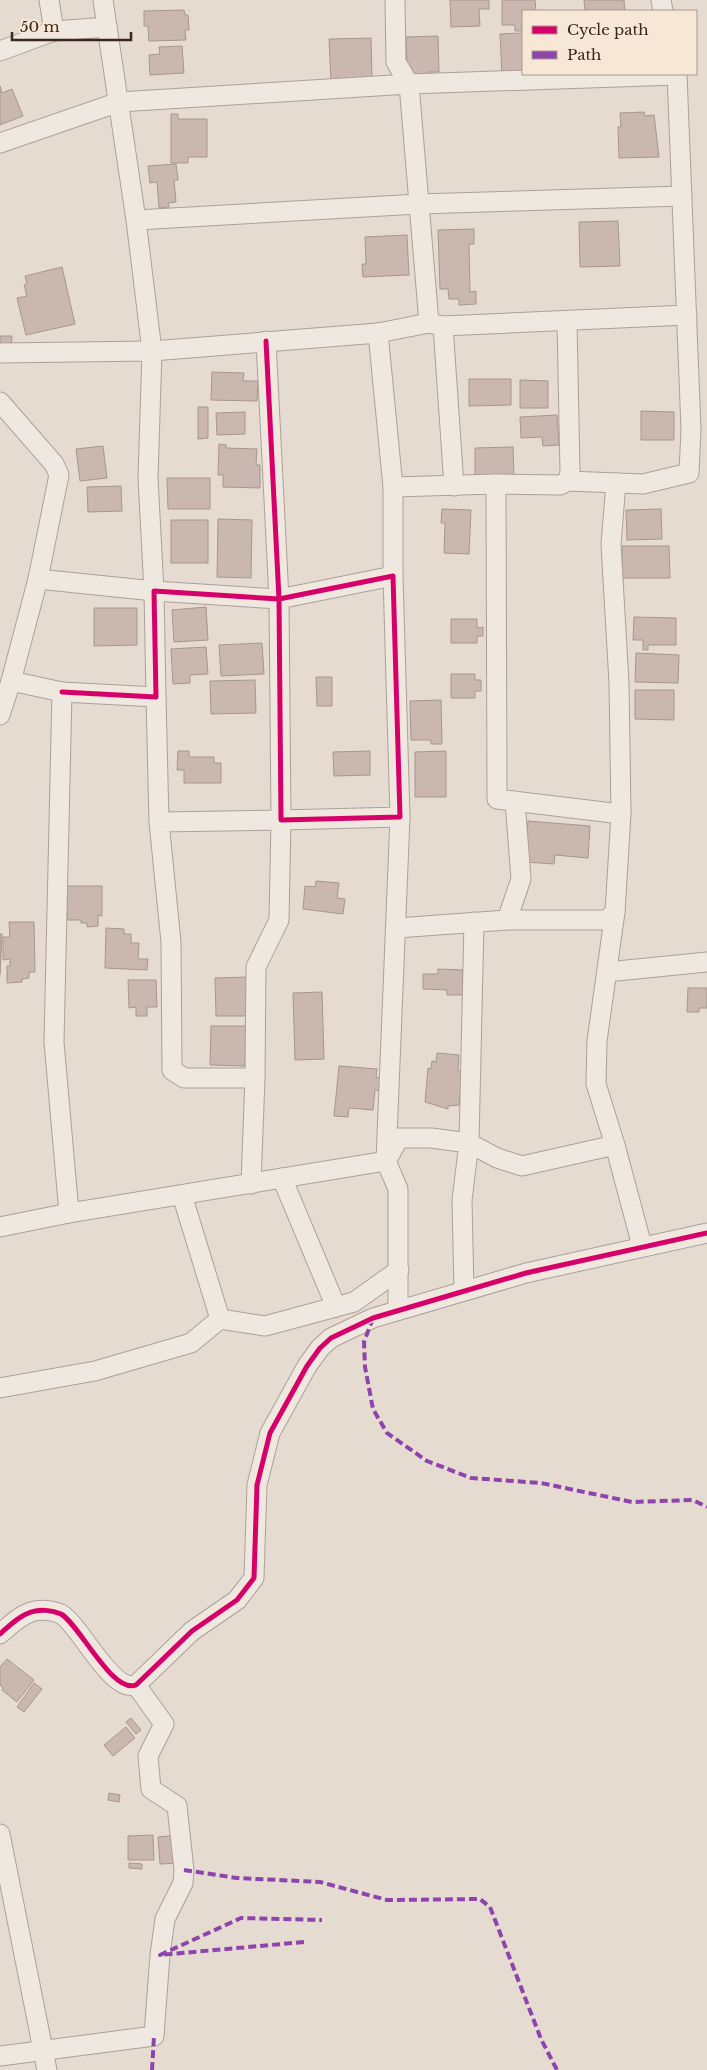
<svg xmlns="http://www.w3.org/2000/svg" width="707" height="2070" font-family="'Libre Baskerville',serif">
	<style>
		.building { fill: #cab8b0; stroke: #a7968e }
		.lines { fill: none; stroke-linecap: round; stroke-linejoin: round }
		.minor-casing { stroke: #aca098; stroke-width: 21 }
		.minor { stroke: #eee8e1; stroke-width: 19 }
		.quiet { stroke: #8e44ad; stroke-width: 4; stroke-dasharray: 8 4; stroke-linecap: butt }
		.cycleway-casing { stroke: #f7e7d6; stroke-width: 8 }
		.cycleway { stroke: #d6006c; stroke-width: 5 }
	</style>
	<rect width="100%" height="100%" fill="#e6dbd0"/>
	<g class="building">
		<polygon points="450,0 489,0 489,9 479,9 480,26 451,27"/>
		<polygon points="502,0 535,0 536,11 523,11 523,31 515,31 515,25 502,25"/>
		<polygon points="584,0 624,0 625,11 585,11"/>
		<polygon points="184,10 185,15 188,15 189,30 185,30 186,40 149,41 148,26 144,26 144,11"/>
		<polygon points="523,33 523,74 502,75 500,34"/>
		<polygon points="438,36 439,72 428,72 428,75 411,76 411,67 407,67 406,37"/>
		<polygon points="371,38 372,79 331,82 329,39"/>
		<polygon points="182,46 184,73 150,75 149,55 160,54 159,47"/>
		<polygon points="0,86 2,93 12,89 23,116 0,125"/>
		<polygon points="644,112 645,116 654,115 659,157 619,158 618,127 621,127 620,113"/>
		<polygon points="171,114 178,114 178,119 207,119 207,157 188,157 188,163 171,163"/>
		<polygon points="176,164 178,180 174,180 176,202 168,203 169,207 159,208 157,182 150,183 148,166"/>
		<polygon points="618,221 620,266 580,267 579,222"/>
		<polygon points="474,229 474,244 469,244 470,292 476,291 476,304 459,305 459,299 449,299 448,289 440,289 438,230"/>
		<polygon points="407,235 409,275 363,277 362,264 366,264 365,237"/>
		<polygon points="62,267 75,324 26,335 17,298 27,296 24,285 27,284 25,276"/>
		<polygon points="0,336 12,336 11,349 0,349"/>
		<polygon points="212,372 244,373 243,381 258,381 257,401 211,400"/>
		<polygon points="469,379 511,379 511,405 469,406"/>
		<polygon points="520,380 548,381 548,408 520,408"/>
		<polygon points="198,407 208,407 208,438 198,439"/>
		<polygon points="641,411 674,412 674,440 641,440"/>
		<polygon points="245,412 245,434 217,435 216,413"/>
		<polygon points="557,415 559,445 543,446 542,437 521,438 520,417"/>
		<polygon points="219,444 226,445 226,448 257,449 256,465 260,465 260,488 223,487 223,475 218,475"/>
		<polygon points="103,446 107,478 80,481 76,449"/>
		<polygon points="513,447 514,479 475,480 475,448"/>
		<polygon points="167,478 210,478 210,509 168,509"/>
		<polygon points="121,486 122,511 88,512 87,487"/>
		<polygon points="442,509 471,510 469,554 444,553 445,523 441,523"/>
		<polygon points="661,509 662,539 627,540 626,510"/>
		<polygon points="218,519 252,520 251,578 217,577"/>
		<rect x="171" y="520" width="37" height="43"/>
		<polygon points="622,546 669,546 670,578 622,578"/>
		<polygon points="206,607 208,640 174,642 172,610"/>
		<polygon points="94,608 137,608 137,645 94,646"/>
		<polygon points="634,617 676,618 676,645 648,645 648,650 643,650 643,640 633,640"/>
		<polygon points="451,619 477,619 477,628 483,627 483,636 477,636 477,643 451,643"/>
		<polygon points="262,643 264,674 221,676 219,645"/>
		<polygon points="206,647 208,674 190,675 190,683 173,684 171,649"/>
		<polygon points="636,653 679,655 678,683 635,682"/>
		<polygon points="451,674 475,674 475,680 481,680 481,691 475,691 475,698 451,698"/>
		<polygon points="316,677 332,677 332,706 317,706"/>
		<polygon points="255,680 256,713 211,714 210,681"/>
		<polygon points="635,690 674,690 674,720 635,719"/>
		<polygon points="441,700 442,744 431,744 431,740 411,740 410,701"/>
		<polygon points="178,751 189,751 189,757 214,757 214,763 221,763 221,783 184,783 184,770 177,770"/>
		<polygon points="370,751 370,775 334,776 333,752"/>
		<polygon points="446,751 446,797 415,797 415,752"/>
		<polygon points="528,821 590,826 588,858 555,855 554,864 525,862"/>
		<polygon points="316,881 339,883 337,898 345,899 343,914 303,909 305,886 315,887"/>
		<polygon points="67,886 102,886 102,916 98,915 98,926 87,927 87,923 81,923 81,920 67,920"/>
		<polygon points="9,922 34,922 35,972 29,972 29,978 22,979 22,982 7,983 7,966 10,966 10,959 3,960 3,937 10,937"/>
		<polygon points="106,928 124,929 124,934 131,934 131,943 139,943 138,959 148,959 147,970 105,968"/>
		<polygon points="0,934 2,934 0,975"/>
		<polygon points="438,969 463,970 463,995 447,995 447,990 423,989 423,974 438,974"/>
		<polygon points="249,977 249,1016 216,1016 215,978"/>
		<polygon points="128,980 156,980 157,1007 147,1007 147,1016 136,1016 136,1007 129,1008"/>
		<polygon points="688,988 707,988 707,1008 699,1008 699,1012 687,1012"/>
		<polygon points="322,992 324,1059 295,1060 293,993"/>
		<polygon points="211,1026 246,1026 245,1066 210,1065"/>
		<polygon points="437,1053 459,1055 458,1071 463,1071 459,1105 448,1106 448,1109 425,1102 428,1068 431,1069 432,1061 436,1062"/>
		<polygon points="339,1066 377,1069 376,1077 381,1078 380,1091 375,1090 373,1110 349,1108 348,1117 334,1116"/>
		<polygon points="7,1659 34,1680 17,1702 2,1690 3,1688 0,1685 0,1667"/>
		<polygon points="34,1683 42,1689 24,1712 17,1707"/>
		<polygon points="131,1718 141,1730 136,1734 126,1722"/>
		<polygon points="126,1727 135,1738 113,1756 104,1745"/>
		<polygon points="109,1793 120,1795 119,1802 108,1800"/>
		<polygon points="153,1835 154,1860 128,1860 128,1836"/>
		<polygon points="179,1835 181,1863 160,1864 158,1837"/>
		<polygon points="129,1863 142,1864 142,1869 129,1868"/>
	</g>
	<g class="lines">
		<g class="minor-casing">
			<g id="minor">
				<polyline points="49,0 54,31"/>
				<polyline points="103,0 136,220 152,351 378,333 429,323 443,326 687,315"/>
				<polyline points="395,0 396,62 409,84 429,323"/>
				<polyline points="661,0 663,11"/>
				<polyline points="0,51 54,31 107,27"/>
				<polyline points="0,143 119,102 409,84 677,75"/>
				<polyline points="136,220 419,204 682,196"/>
				<polyline points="443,326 454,486"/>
				<polyline points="378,333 393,487 393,576"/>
				<polyline points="0,353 152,351 148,478 154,591 38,579"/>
				<polyline points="0,402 54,464 59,475 38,579 11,681"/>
				<polyline points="568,481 643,484 689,473 691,429 677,74"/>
				<polyline points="496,484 497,799 621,814 619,683 611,544 616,483"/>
				<polyline points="393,487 496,484 560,485 568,481 570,472 567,321"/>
				<polyline points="62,692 156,697 154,591 279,599 281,820 400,817 393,576 279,599 266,341"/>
				<polyline points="156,697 159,822 171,942 172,1070 184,1078 255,1078 256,967 279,920 281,820 159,822"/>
				<polyline points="0,715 11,681 62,692 54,1042 69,1213"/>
				<polyline points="515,801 521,879 507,920 607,920 615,912 621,814"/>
				<polyline points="474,922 469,1143 497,1158 522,1166 615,1145 596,1084 597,1041 615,912"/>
				<polyline points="397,928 507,920"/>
				<polyline points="607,972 707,962"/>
				<polyline points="615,1145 642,1246"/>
				<polyline points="388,1158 399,1138 431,1138 469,1143 462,1200 464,1291"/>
				<polyline points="282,1178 336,1307"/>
				<polyline points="251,1184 255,1078"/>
				<polyline points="182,1195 220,1319"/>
				<polyline points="0,1227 69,1213 386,1161"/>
				<polyline points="398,1310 398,1189 386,1161 400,817"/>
				<polyline points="0,1388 95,1371 191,1343 220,1319 265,1326 354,1302 399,1270"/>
				<path d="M0,1634c9,-8 19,-18 31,-22 9,-3 21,-2 30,2 19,11 51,80 75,71l56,-54 45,-31 17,-22 3,-93 13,-52 37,-67 13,-18 11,-10 42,-20 153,-45 181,-40"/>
				<polyline points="0,1834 47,2070"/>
				<polyline points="0,2056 154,2036 160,1955 165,1919 183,1883 184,1870 177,1806 151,1789 148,1756 164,1724 136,1685"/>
			</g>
		</g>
		<use href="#minor" class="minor"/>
		<g class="quiet">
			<polyline points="373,1318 364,1342 365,1367 373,1409 387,1433 427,1461 471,1478 541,1483 632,1502 693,1500 707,1507"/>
			<polyline points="184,1870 237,1878 320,1882 387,1900 480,1899 490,1907 541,2039 557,2070"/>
			<polyline points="304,1942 160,1955 241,1918 322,1920"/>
			<polyline points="152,2070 154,2036"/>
		</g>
		<g class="cycleway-casing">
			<g id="cycleway">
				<polyline points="62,692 156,697 154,591 279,599 281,820 400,817 393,576 279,599 266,341"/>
				<path d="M0,1634c9,-8 19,-18 31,-22 9,-3 21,-2 30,2 19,11 51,80 75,71l56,-54 45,-31 17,-22 3,-93 13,-52 37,-67 13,-18 11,-10 42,-20 153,-45 181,-40"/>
			</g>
		</g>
		<use href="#cycleway" class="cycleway"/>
	</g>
	<rect x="522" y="10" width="175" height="65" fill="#f7e7d6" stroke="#ac9a8d"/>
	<rect x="532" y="26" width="25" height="8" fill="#d6006c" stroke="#ac9a8d"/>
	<text x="567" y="35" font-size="15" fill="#3c271f">Cycle path</text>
	<rect x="532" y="51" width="25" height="8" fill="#8e44ad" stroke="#ac9a8d"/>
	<text x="567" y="60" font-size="15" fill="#3c271f">Path</text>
	<path d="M12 32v8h119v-8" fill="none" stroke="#3c271f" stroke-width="2.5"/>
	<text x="20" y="32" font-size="15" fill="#3c271f" stroke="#f7e7d6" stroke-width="4" paint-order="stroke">50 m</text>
</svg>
